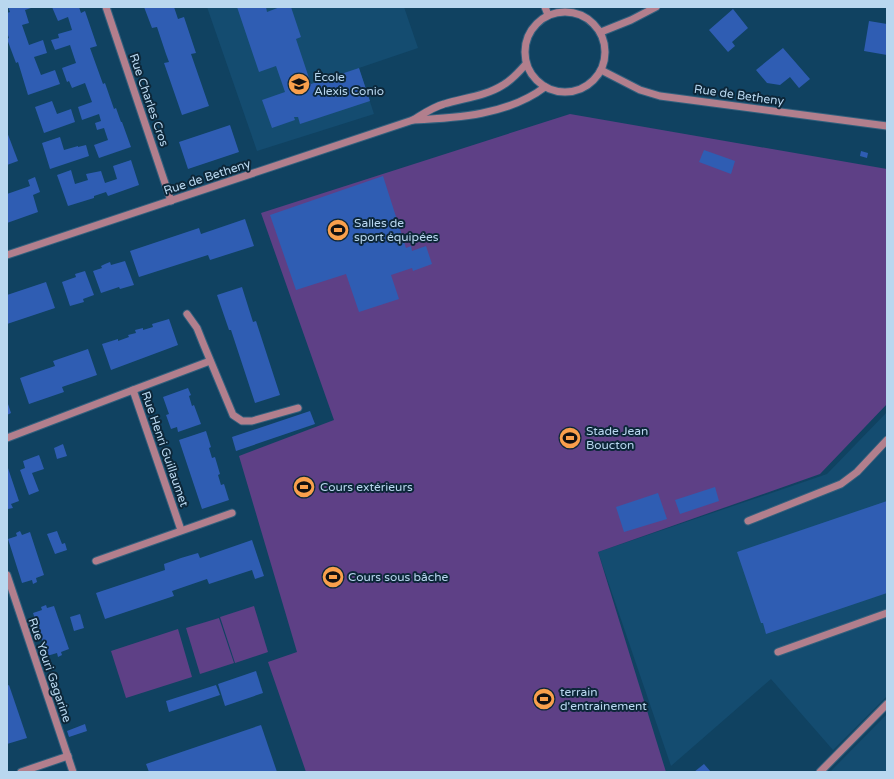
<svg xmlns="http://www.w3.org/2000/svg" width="894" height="779" font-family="'Varela Round',sans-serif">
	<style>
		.built { fill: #144c70 }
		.green { fill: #5e4086 }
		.building { fill: #2f5db3 }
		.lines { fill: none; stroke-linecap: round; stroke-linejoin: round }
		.minor-casing { stroke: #32607d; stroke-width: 9 }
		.minor { stroke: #b27f8d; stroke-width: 7 }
		.labels { text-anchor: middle; stroke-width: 4; stroke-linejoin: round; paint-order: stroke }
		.poi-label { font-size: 12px; fill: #b9d7ef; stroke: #0d2739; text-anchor: start }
		.street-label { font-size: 12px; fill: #b9d7ef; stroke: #0d2739 }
	</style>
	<rect width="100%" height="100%" fill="#104261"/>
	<g class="built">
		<polygon points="207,7 404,7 418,48 359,68 374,114 257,151"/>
		<polygon points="887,412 887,696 833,750 771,679 671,766 598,552 827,474"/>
		<polygon points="887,714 887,772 830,772"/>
	</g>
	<g class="green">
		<polygon points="570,114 887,169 887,404 820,474 598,552 666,772 306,772 268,662 297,652 239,456 334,420 261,213"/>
		<polygon points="254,606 268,652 235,663 220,617"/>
		<polygon points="219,618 234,663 200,674 186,628"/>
		<polygon points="178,629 192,677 126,698 111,651"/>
	</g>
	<g class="building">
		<polygon points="8,7 34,7 25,10 29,23 22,25 29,45 43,40 47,53 34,57 41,75 55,70 60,84 28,95 18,62 16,63 7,39 9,38 7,32 7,13 10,12"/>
		<polygon points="52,7 79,7 81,13 85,11 97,46 90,48 103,84 105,83 114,109 116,108 121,122 122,122 131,147 99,158 94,145 108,140 104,128 97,130 95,123 101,121 99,114 82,120 78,107 92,102 85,83 72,88 69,81 67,82 62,68 76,63 70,45 55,50 51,40 59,38 58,34 72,30 68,17 58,21"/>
		<polygon points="144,7 174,7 178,19 184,17 196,53 191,54 209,106 182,115 164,63 169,62 166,54 157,27 152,28"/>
		<polygon points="237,7 266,7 267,12 280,7 291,7 301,37 296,39 311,84 359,68 370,101 300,124 298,117 294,117 295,120 272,128 262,100 285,92 276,66 259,72"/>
		<polygon points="733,9 748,28 732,42 735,46 728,52 709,30"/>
		<polygon points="869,21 887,24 887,55 864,51"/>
		<polygon points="783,48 810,79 799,88 790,77 780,85 767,83 756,70"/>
		<polygon points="52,101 57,114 71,109 75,122 44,133 35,107"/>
		<polygon points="230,125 239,152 188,169 179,142"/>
		<polygon points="7,132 18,161 7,165"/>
		<polygon points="60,137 64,150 78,146 78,147 86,145 89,156 50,169 42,143"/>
		<polygon points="704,150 735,161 731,174 699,162"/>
		<polygon points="861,151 868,153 867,158 860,156"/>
		<polygon points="131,160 139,185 108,196 106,192 94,196 94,198 68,206 57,175 71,170 75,184 88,180 86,174 101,171 105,183 117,179 113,166"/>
		<polygon points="383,176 406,248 411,246 412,251 426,246 432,264 413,271 412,268 391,275 399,299 359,312 346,274 296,290 270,215"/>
		<polygon points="35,177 40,192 33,195 38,212 7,223 7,194 30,186 28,180"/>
		<polygon points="245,219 254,246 210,260 208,255 139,277 130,251 199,228 201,234"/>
		<polygon points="125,261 134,285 120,289 119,287 101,293 93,271 102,268 101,266 105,264 110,262 111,265"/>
		<polygon points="85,271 94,295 83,299 84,302 70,306 62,282 76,277 75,274"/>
		<polygon points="46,282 55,308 7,324 7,295"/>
		<polygon points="242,287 253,322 256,321 280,395 255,403 231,330 229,330 217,295"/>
		<polygon points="169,319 178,345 111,370 102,344 118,339 118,341 129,337 128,335 136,333 135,330 143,328 143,330 153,327 152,324"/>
		<polygon points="88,349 97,375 62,387 64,392 29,404 20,378 55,366 53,361"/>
		<polygon points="188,388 191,395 189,396 192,406 194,405 201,424 178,432 177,427 171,429 166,415 169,414 163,397"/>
		<polygon points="7,401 11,413 7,415"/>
		<polygon points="310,411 315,424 236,451 232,437"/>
		<polygon points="206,431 211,447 209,448 212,458 215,457 220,474 218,475 221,485 224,484 229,500 202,509 179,440"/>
		<polygon points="63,444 67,456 57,459 54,448"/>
		<polygon points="39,455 44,469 32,473 39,491 29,495 20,470 25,468 23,461"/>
		<polygon points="7,465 19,501 11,504 13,508 8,509"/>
		<polygon points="715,487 719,501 680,514 675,500"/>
		<polygon points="658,493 667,519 624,532 616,507"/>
		<polygon points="887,501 887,580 886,581 887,593 766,634 763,623 761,623 737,552"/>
		<polygon points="20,531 22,535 30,532 44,575 36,578 37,582 33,584 32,580 22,583 8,539 17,536 16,533"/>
		<polygon points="57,531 62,544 65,543 67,550 55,554 47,534"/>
		<polygon points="252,540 264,576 255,579 252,570 209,584 207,579 172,591 174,596 105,619 96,593 165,570 164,564 181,558 198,553 200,558"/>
		<polygon points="46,605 47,608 54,606 69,649 61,652 62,655 58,657 57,653 47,656 33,613 42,610 41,607"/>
		<polygon points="80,614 84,628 74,631 70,617"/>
		<polygon points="256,671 263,693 225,706 218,684"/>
		<polygon points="9,685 27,738 7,744 7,686"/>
		<polygon points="216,685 220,695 169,712 166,701"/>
		<polygon points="85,724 87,731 69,737 67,731"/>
		<polygon points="261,725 277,772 149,772 146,764"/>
		<polygon points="704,764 711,772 694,772"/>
	</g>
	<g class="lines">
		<g class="minor-casing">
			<g id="minor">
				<polyline points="106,7 171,201"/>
				<polyline points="545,7 548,15"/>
				<circle cx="565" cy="52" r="40"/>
				<polyline points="601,32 631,20 656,7"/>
				<polyline points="601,70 640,90 660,96 887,126"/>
				<path d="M413,120c44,-2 95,-5 132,-33"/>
				<path d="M7,255l406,-135c10,-6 20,-13 31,-16 19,-6 42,-8 59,-19 9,-5 16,-13 23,-21"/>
				<polyline points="187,314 197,328 203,343 233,415 242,421 252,421 298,408"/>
				<polyline points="133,390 210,361"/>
				<polyline points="7,438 133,390 181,530"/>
				<polyline points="748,521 841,484 857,472 887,440"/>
				<polyline points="96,561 232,513"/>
				<polyline points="7,575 73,772"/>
				<polyline points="778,652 887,613"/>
				<polyline points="21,772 68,756"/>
				<polyline points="820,772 887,704"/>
			</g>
		</g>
		<use href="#minor" class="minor"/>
	</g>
	<defs>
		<g id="school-disc" transform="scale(1.15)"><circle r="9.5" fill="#f9a04c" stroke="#0d2739"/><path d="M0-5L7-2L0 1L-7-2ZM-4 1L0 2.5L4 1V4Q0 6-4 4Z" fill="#111"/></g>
		<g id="stadium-disc" transform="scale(1.15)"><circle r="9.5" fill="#f9a04c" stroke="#0d2739"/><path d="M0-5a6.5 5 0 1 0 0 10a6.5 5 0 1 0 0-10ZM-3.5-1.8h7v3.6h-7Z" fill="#111"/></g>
	</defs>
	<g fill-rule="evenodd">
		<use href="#school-disc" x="299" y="84"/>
		<use href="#stadium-disc" x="338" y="230"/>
		<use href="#stadium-disc" x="570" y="438"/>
		<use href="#stadium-disc" x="304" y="487"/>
		<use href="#stadium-disc" x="333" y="577"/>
		<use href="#stadium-disc" x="544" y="699"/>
	</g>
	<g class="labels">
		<g class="poi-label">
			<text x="314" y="81">École<tspan x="314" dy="14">Alexis Conio</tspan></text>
			<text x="354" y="227">Salles de<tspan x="354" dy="14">sport équipées</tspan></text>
			<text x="586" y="435">Stade Jean<tspan x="586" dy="14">Boucton</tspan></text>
			<text x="320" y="491">Cours extérieurs</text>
			<text x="348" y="581">Cours sous bâche</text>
			<text x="560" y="696">terrain<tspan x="560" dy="14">d'entrainement</tspan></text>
		</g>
		<g class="street-label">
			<text transform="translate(739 95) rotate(8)" y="4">Rue de Betheny</text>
			<text transform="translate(149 100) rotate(71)" y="4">Rue Charles Cros</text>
			<text transform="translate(207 177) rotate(-18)" y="4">Rue de Betheny</text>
			<text transform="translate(165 449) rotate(71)" y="4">Rue Henri Guillaumet</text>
			<text transform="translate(50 670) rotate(71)" y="4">Rue Youri Gagarine</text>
		</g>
	</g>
	<rect width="894" height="779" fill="none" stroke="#b9d7ef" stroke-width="16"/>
</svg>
